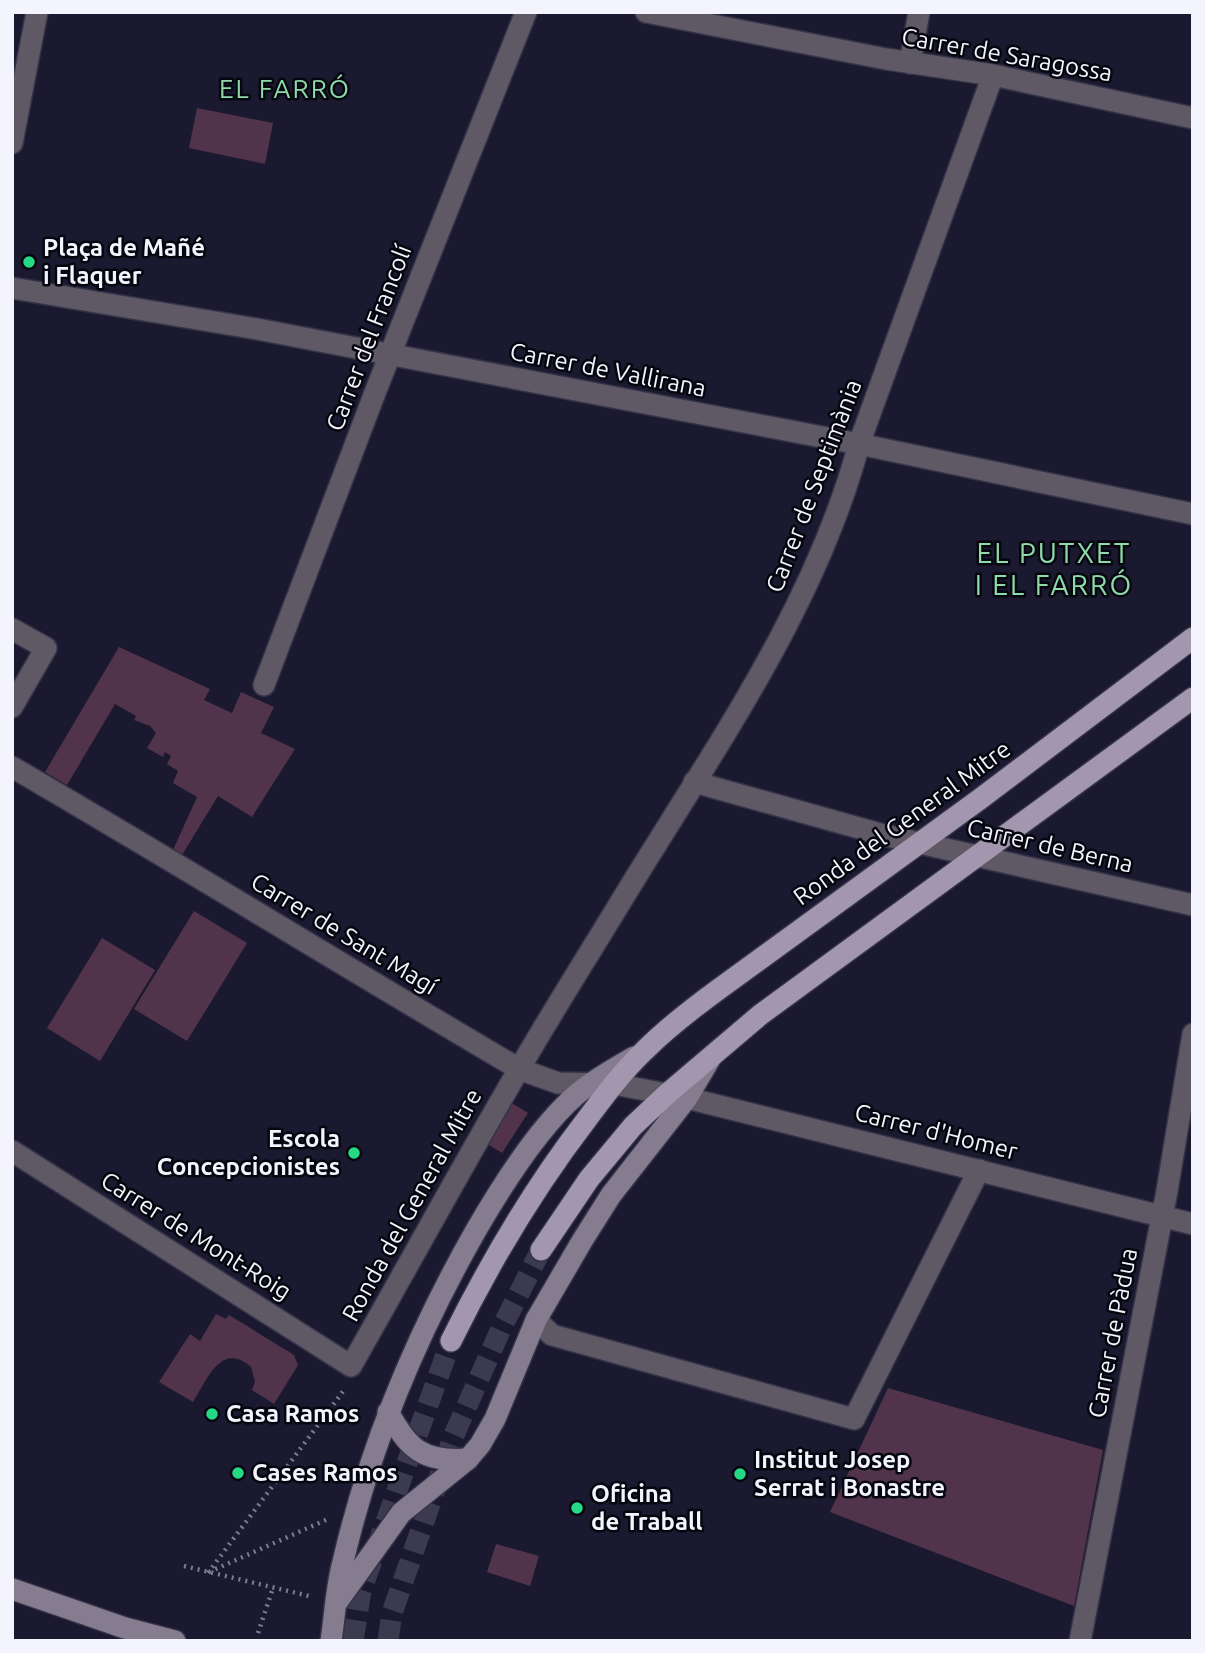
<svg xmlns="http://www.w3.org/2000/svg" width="1205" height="1653" font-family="Ubuntu,sans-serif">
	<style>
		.green { fill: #51344c }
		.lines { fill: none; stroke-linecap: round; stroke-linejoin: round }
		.primary-tunnel { stroke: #3b3a4f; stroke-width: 21; stroke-dasharray: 21 10; stroke-linecap: butt }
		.street-casing { stroke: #343349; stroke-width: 24 }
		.secondary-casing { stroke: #343349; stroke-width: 24 }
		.primary-casing { stroke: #343349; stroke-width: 24 }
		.path { stroke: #7c7c8d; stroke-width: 4.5; stroke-dasharray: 2 5; stroke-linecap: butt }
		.street { stroke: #5f5965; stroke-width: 21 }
		.secondary { stroke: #867c8f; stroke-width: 21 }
		.primary { stroke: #a397af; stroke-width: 21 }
		.poi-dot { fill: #26d886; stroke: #06060f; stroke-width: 2.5 }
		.labels { text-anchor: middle; stroke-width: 5; stroke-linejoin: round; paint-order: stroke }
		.street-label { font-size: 24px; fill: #f3f4fe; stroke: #06060f }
		.poi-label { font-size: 24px; font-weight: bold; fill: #f3f4fe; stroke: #06060f; text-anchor: start }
		.neighbourhood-label { font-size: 26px; letter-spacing: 2px; fill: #8edaab; stroke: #06060f }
		.quarter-label { font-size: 28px; letter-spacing: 2px; fill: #8edaab; stroke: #06060f }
	</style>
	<rect width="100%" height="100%" fill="#1a1930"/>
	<g class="green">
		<polygon points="197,108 273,123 265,164 189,148"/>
		<polygon points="119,647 210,689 204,700 232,713 241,692 274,707 261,733 295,749 252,817 218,796 182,855 173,850 197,797 173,783 178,771 167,764 171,756 165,752 163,757 147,748 156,733 150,726 134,720 136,716 115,704 67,785 45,772"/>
		<polygon points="194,911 247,943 187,1041 134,1009"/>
		<polygon points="102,938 155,970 100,1061 47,1028"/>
		<polygon points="510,1102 528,1113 502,1153 486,1143"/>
		<path d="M216,1314l10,5 3,-4 65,40 4,10 -24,39 -22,-14 3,-8 -4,-15c-30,-26 -44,13 -58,35l-34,-20 31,-48 10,7z"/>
		<polygon points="888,1388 1103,1450 1074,1606 830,1512"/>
		<polygon points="496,1544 539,1556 530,1586 487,1572"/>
	</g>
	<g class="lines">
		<g class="primary-tunnel">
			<polyline points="353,1641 361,1591 451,1341"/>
			<polyline points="388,1641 392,1613 454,1435 501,1329 541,1250"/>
		</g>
		<g class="street-casing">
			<g id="street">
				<polyline points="646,12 886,59 993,75 1193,118"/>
				<polyline points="910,63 919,12"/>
				<polyline points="12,143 37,12"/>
				<polyline points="12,288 257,329 859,444 1193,514"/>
				<polyline points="12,629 46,648 12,707"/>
				<polyline points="264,685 376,390 526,12"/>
				<path d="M12,767c170,99 337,202 507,302l39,14 56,1 73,14 506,126"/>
				<polyline points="694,782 884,835 1193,905"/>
				<path d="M12,1151l339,215c56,-98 110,-198 167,-295 33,-57 68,-112 102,-168 89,-147 194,-291 239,-459l134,-369"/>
				<polyline points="536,1320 552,1335 854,1419 979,1170"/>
				<polyline points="1080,1641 1167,1191 1193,1034"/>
			</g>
		</g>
		<g class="secondary-casing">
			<g id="secondary">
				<path d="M388,1412c22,38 34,50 80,47"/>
				<polyline points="12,1589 125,1628 175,1641"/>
				<polyline points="338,1601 401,1513 468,1459 480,1445 495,1419 536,1320 582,1241 611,1195 687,1098 710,1059"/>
				<path d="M331,1641c4,-26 5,-54 12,-79 27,-117 73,-226 132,-330 26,-45 62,-103 101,-137 17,-15 38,-26 58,-38"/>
			</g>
		</g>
		<g class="primary-casing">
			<g id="primary">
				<polyline points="541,1250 589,1179 633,1126 667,1094 760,1015 1193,698"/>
				<path d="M451,1341c39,-79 82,-152 136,-222 18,-24 36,-48 58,-69 23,-23 48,-42 74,-61l261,-190 213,-161"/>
			</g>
		</g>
		<g class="path">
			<polyline points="184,1566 313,1597"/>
			<polyline points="209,1572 328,1519"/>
			<polyline points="208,1573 344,1390"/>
			<polyline points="258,1633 273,1588"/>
		</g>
		<use href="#street" class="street"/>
		<use href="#secondary" class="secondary"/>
		<use href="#primary" class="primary"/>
	</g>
	<g class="poi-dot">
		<circle cx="29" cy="262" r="7"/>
		<circle cx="354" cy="1153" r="7"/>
		<circle cx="212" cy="1414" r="7"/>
		<circle cx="238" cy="1473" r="7"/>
		<circle cx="740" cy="1474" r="7"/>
		<circle cx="577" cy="1508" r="7"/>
	</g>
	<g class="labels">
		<g class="street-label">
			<text transform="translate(1007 55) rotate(10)" y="8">Carrer de Saragossa</text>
			<text transform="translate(369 338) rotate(-69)" y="8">Carrer del Francolí</text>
			<text transform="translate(608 370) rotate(11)" y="8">Carrer de Vallirana</text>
			<text transform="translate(814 486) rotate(-69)" y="8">Carrer de Septimània</text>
			<text transform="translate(902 823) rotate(-36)" y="8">Ronda del General Mitre</text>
			<text transform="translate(1050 846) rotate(13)" y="8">Carrer de Berna</text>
			<text transform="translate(344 934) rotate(31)" y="8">Carrer de Sant Magí</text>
			<text transform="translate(936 1132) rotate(14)" y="8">Carrer d'Homer</text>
			<text transform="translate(412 1205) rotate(-61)" y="8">Ronda del General Mitre</text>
			<text transform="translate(196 1236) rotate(32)" y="8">Carrer de Mont-Roig</text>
			<text transform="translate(1113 1333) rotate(-79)" y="8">Carrer de Pàdua</text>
		</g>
		<g class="poi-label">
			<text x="43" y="256">Plaça de Mañé<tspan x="43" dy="28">i Flaquer</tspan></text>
			<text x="340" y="1147" text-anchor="end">Escola<tspan x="340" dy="28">Concepcionistes</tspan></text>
			<text x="226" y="1422">Casa Ramos</text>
			<text x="754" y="1468">Institut Josep<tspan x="754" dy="28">Serrat i Bonastre</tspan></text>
			<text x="252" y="1481">Cases Ramos</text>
			<text x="591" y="1502">Oficina<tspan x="591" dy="28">de Traball</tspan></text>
		</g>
		<g class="neighbourhood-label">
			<text x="285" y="98">EL FARRÓ</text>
		</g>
		<g class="quarter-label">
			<text x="1054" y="563">EL PUTXET<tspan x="1054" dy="32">I EL FARRÓ</tspan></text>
		</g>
	</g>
	<rect width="1205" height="1653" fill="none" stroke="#f3f4fe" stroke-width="28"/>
</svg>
